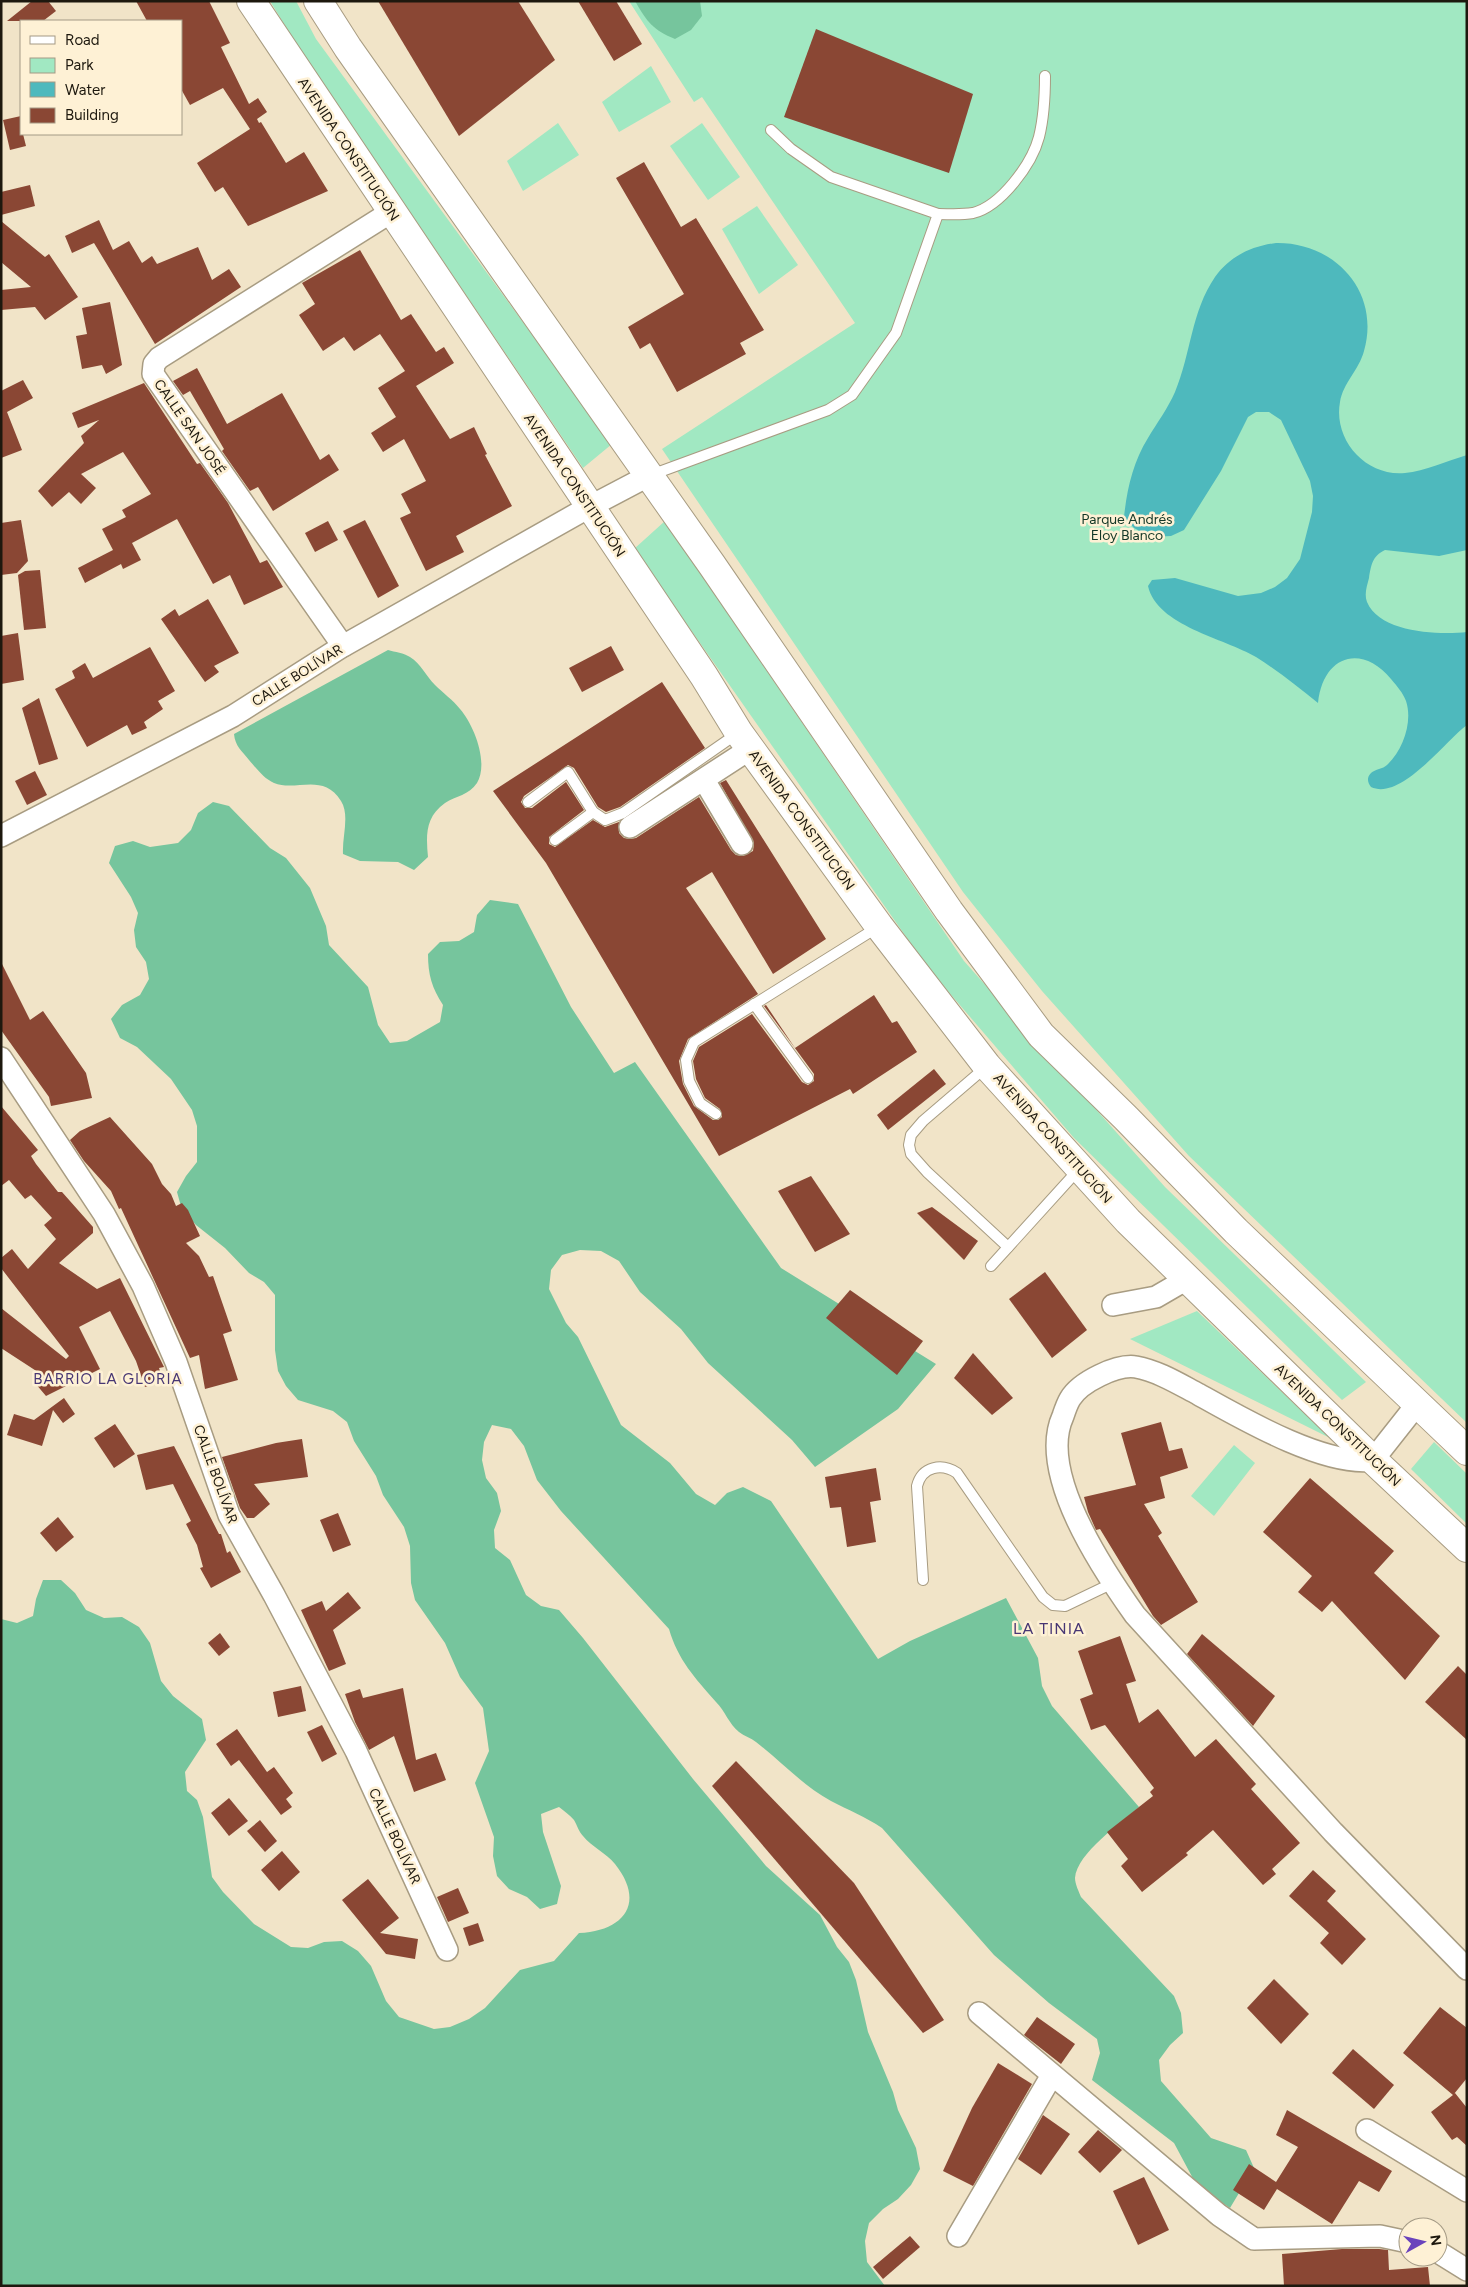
<svg xmlns="http://www.w3.org/2000/svg" width="1468" height="2287" font-family="Figtree,sans-serif">
	<style>
		.green { fill: #a1e8c2 }
		.forest { fill: #76c59d }
		.water { fill: #4eb9bd }
		.building { fill: #8a4734 }
		.lines { fill: none; stroke-linecap: round; stroke-linejoin: round }
		.service-casing { stroke: #a89c82; stroke-width: 12 }
		.minor-casing { stroke: #a89c82; stroke-width: 24 }
		.secondary-casing { stroke: #a89c82; stroke-width: 30 }
		.service { stroke: #fff; stroke-width: 10 }
		.minor { stroke: #fff; stroke-width: 21 }
		.secondary { stroke: #fff; stroke-width: 28 }
		.labels { text-anchor: middle; stroke-width: 5; stroke-linejoin: round; paint-order: stroke }
		.street-label { font-size: 14px; fill: #1d180e; stroke: #fef1d5 }
		.park-label { font-size: 14px; fill: #133726; stroke: #fef1d5 }
		.neighbourhood-label { font-size: 15px; letter-spacing: 1px; fill: #483774; stroke: #fef1d5 }
		.quarter-label { font-size: 16px; letter-spacing: 1px; fill: #483774; stroke: #fef1d5 }
	</style>
	<rect width="100%" height="100%" fill="#f1e4c8"/>
	<g class="green">
		<polygon points="270,1 296,1 316,39 612,444 583,468 295,42"/>
		<polygon points="629,1 1467,1 1467,1423 1189,1156 1042,991 963,892 662,449 855,323 702,97 694,102"/>
		<polygon points="651,66 671,102 619,132 602,102"/>
		<polygon points="558,123 579,155 523,191 507,161"/>
		<polygon points="702,123 740,177 708,200 670,146"/>
		<polygon points="757,206 798,265 759,294 722,229"/>
		<polygon points="665,521 964,961 1165,1187 1366,1382 1342,1400 1074,1138 928,968 634,549"/>
		<polygon points="1197,1311 1330,1438 1130,1339"/>
		<polygon points="1434,1442 1467,1474 1467,1524 1411,1469"/>
		<polygon points="1234,1445 1255,1463 1214,1516 1191,1496"/>
	</g>
	<g class="forest">
		<path d="M635,1h65l2,15 -11,14 -16,9c-22,-9 -28,-17 -40,-38z"/>
		<path d="M388,650c7,2 16,3 22,7 11,7 16,19 25,28 8,8 18,15 25,24 14,16 29,54 17,74 -8,12 -21,13 -32,20 -20,14 -19,33 -17,54l-14,13 -16,-8 -38,-1 -17,-7c-1,-17 7,-39 -2,-53 -18,-29 -45,-9 -67,-18 -10,-4 -18,-15 -25,-23 -7,-9 -14,-14 -15,-26z"/>
		<path d="M213,802l16,4 41,42 16,10 24,30 16,38 3,19 39,42 10,38 12,18 17,-2 33,-19 3,-17c-11,-17 -15,-30 -15,-51l12,-12 19,-1 15,-9 3,-17 13,-15 28,4 53,103 43,66 21,-11 146,206 155,96 -38,45 -83,58 -23,-27 -84,-77 -27,-34 -41,-37 -21,-31 -18,-10 -21,-1 -18,5 -11,15 -2,19 17,34 12,14 43,88 49,38 26,31 19,11 12,-12 16,-6 28,14 107,158 32,-18 96,-43 32,60 4,28 10,20 87,101c-18,16 -62,46 -64,71 0,6 4,14 6,19l93,99 7,17 2,20 -13,12 -11,15 2,21 50,57 35,12 8,18 -24,40 -33,-22 -23,-43 -82,-63 8,-27 -3,-14 -48,-36 -55,-48 -112,-127c-16,-11 -34,-18 -51,-27 -29,-16 -49,-39 -75,-59 -5,-4 -12,-6 -17,-10 -10,-8 -14,-21 -23,-30 -21,-24 -38,-42 -47,-73l-108,-118 -24,-31 -13,-34 -13,-17 -19,-4 -8,17 -2,18 4,18 11,15 4,18 -7,19 1,18 15,12 16,35 15,11 18,4 24,28 110,141 73,87 54,49 17,32 12,15 7,18 12,52 25,60 5,18 18,38 4,21 -9,16 -13,14 -15,10 -14,14 -4,18 2,21 18,24h-884v-667l16,4 16,-7 3,-17 7,-19h18l14,13 11,17 18,8 18,-1 17,10 11,16 11,38 12,15 29,23 4,21 -21,32 2,19 10,9 6,17 9,60 11,15 31,32 37,23 17,1 16,-6 18,-1 16,10 13,15 15,35 13,16 35,12 16,-2 19,-8 16,-11 35,-38 34,-9 25,-28c45,-2 67,-30 36,-69 -9,-11 -23,-17 -32,-28 -4,-4 -6,-11 -9,-16 -4,-5 -10,-9 -15,-13l-18,7 2,18 18,54 -4,18 -17,5 -13,-12 -18,-8 -12,-13 -4,-20 1,-19 -19,-54 14,-32 -6,-43 -23,-31 -15,-34 -30,-43 -4,-17 -1,-37 -6,-19 -21,-32 -7,-19 -22,-35 -7,-19 -14,-11 -35,-11 -12,-14 -8,-15 -3,-21v-55l-11,-13 -15,-9 -24,-25 -29,-23 -14,-15 -5,-18 9,-16 11,-14v-36l-5,-16 -21,-31 -34,-32 -17,-9 -9,-19 11,-14 18,-10 9,-16 -3,-17 -10,-15 -2,-17 4,-17 -7,-16 -22,-34 6,-17 18,-5 17,6 28,-4 13,-13 7,-17z"/>
	</g>
	<path class="water" d="M1276,243c58,-1 105,48 88,108 -5,19 -21,32 -24,51 -7,38 26,75 65,71 20,-2 42,-12 62,-18v95l-28,6 -54,-6c-13,6 -14,16 -16,28 -2,8 -5,16 -2,24 13,31 72,33 100,30v93c-23,17 -66,76 -96,62 -3,-4 -5,-9 0,-14 4,-4 12,-4 16,-8 16,-15 26,-43 19,-64 -3,-8 -9,-15 -15,-22 -30,-36 -68,-23 -73,24 -20,-16 -40,-32 -62,-46 -32,-19 -99,-31 -108,-71l4,-6 23,-2 63,18 23,-3 14,-6 12,-9 13,-19 12,-47 1,-16 -3,-15 -29,-61 -12,-8h-13l-8,5 -27,54 -37,59 -13,6 -20,1 -17,-9 -10,-11c3,-28 9,-55 24,-79 9,-15 20,-30 27,-46 16,-38 16,-80 40,-115 14,-20 36,-31 61,-34z"/>
	<g class="building">
		<polygon points="32,1 48,1 56,11 43,21 7,21"/>
		<polygon points="136,1 209,1 230,43 221,47 249,104 258,98 267,112 257,119 259,123 261,122 286,163 304,152 328,191 248,226 223,187 215,192 197,163 250,129 223,88 190,105 181,89 181,21 147,21"/>
		<polygon points="378,1 518,1 555,60 459,136"/>
		<polygon points="578,1 616,1 642,44 614,61"/>
		<polygon points="816,29 973,94 949,173 784,117"/>
		<polygon points="21,116 21,134 23,134 26,146 10,150 3,120"/>
		<polygon points="644,162 681,227 696,218 764,330 740,343 746,354 677,392 650,343 640,349 628,327 684,294 616,178"/>
		<polygon points="30,185 35,206 1,215 1,192"/>
		<polygon points="99,220 113,250 129,241 142,263 152,256 157,264 198,247 212,280 229,269 241,287 155,344 94,243 72,253 65,236"/>
		<polygon points="1,221 45,257 49,254 78,297 45,320 35,307 1,310 1,290 31,287 1,262"/>
		<polygon points="360,250 401,320 411,314 436,352 444,347 454,363 416,386 450,439 474,427 487,454 485,455 512,506 456,536 464,552 426,571 400,518 411,513 401,494 426,481 404,439 383,452 371,433 396,417 378,388 405,371 380,334 354,351 344,337 323,351 299,315 315,304 302,283"/>
		<polygon points="110,302 122,365 106,374 102,365 82,369 76,336 87,334 82,308"/>
		<polygon points="197,368 227,424 282,393 320,460 329,454 339,470 273,511 258,487 250,491 222,451 224,449 190,391 183,395 173,381"/>
		<polygon points="23,380 33,398 7,412 22,450 1,458 1,391"/>
		<polygon points="144,383 197,464 200,463 228,503 260,563 267,560 283,587 244,605 230,575 213,584 177,519 132,543 141,560 123,569 121,564 85,583 78,568 113,550 102,529 126,517 122,510 151,494 123,452 81,474 96,488 81,504 69,492 52,507 38,491 84,443 81,436 99,420 78,428 72,413"/>
		<polygon points="21,520 28,561 17,573 1,575 1,523"/>
		<polygon points="365,520 399,586 378,598 343,531"/>
		<polygon points="328,521 338,540 315,552 305,533"/>
		<polygon points="40,570 46,628 24,630 18,575 25,571"/>
		<polygon points="208,599 239,653 214,666 219,672 205,682 161,619 175,609 179,616"/>
		<polygon points="18,633 24,680 1,684 1,636"/>
		<polygon points="611,646 624,670 582,692 569,668"/>
		<polygon points="150,647 175,691 158,701 163,709 144,722 147,728 132,735 127,725 87,747 55,689 75,678 72,671 85,663 93,678"/>
		<polygon points="662,682 705,748 620,807 606,812 598,807 574,768 568,765 524,796 521,802 525,808 532,808 566,782 584,810 549,837 549,844 555,847 593,820 605,827 619,822 619,833 624,838 630,839 636,838 699,797 731,850 736,855 743,856 753,851 754,843 720,783 726,780 826,939 773,974 712,872 686,888 758,994 688,1039 679,1061 683,1084 694,1106 713,1120 718,1120 722,1117 720,1109 705,1098 696,1079 693,1061 699,1047 752,1014 802,1082 808,1085 814,1081 814,1074 764,1006 766,1005 795,1048 874,995 892,1023 897,1021 917,1052 853,1094 850,1089 719,1156 546,863 493,791"/>
		<polygon points="39,698 58,759 39,765 22,708"/>
		<polygon points="35,771 47,795 27,805 15,781"/>
		<polygon points="1,962 30,1020 43,1011 86,1073 92,1098 51,1106 49,1097 1,1030"/>
		<polygon points="934,1069 946,1084 888,1130 877,1115"/>
		<polygon points="1,1106 38,1150 31,1156 36,1164 58,1192 62,1192 93,1227 93,1233 59,1263 97,1289 120,1278 164,1367 159,1368 163,1380 145,1387 136,1361 110,1311 79,1327 100,1369 46,1396 35,1383 44,1376 1,1348 1,1308 66,1359 69,1356 1,1268 1,1258 12,1249 28,1269 56,1239 44,1225 52,1218 31,1195 25,1199 9,1180 1,1186"/>
		<polygon points="110,1117 152,1164 162,1184 171,1194 176,1206 182,1203 188,1210 200,1236 186,1243 199,1256 209,1277 213,1276 232,1331 223,1334 238,1380 205,1389 199,1355 190,1358 121,1208 119,1209 111,1191 84,1161 70,1140 80,1131"/>
		<polygon points="811,1176 850,1234 815,1252 778,1191"/>
		<polygon points="932,1207 978,1241 964,1260 917,1213"/>
		<polygon points="1045,1272 1087,1330 1052,1358 1009,1299"/>
		<polygon points="850,1290 923,1341 897,1375 826,1318"/>
		<polygon points="973,1353 1013,1398 992,1415 954,1378"/>
		<polygon points="64,1398 75,1414 63,1423 53,1410 42,1446 7,1435 14,1414 34,1420"/>
		<polygon points="1161,1422 1169,1451 1182,1448 1188,1468 1160,1477 1165,1498 1144,1504 1162,1533 1158,1536 1198,1602 1161,1625 1153,1616 1100,1529 1096,1530 1088,1512 1084,1497 1136,1485 1121,1433"/>
		<polygon points="115,1424 135,1454 114,1468 94,1438"/>
		<polygon points="302,1439 308,1477 254,1484 270,1504 254,1518 247,1518 240,1508 222,1457 276,1443"/>
		<polygon points="174,1446 219,1534 221,1534 227,1553 230,1551 241,1572 211,1588 200,1568 203,1567 197,1545 186,1524 191,1521 173,1484 146,1490 137,1455"/>
		<polygon points="876,1468 881,1500 870,1502 876,1542 847,1547 841,1507 830,1508 825,1477"/>
		<polygon points="1310,1478 1394,1551 1374,1573 1440,1636 1405,1680 1332,1601 1322,1612 1298,1592 1312,1576 1263,1532"/>
		<polygon points="338,1513 351,1545 333,1552 320,1520"/>
		<polygon points="58,1517 74,1537 56,1552 40,1533"/>
		<polygon points="348,1592 361,1608 333,1630 346,1664 329,1671 301,1610 322,1601 326,1611"/>
		<polygon points="220,1633 230,1647 219,1656 208,1643"/>
		<polygon points="1202,1634 1275,1696 1253,1726 1187,1654"/>
		<polygon points="1120,1636 1136,1681 1126,1684 1139,1723 1158,1709 1195,1757 1216,1739 1256,1784 1251,1789 1300,1843 1272,1869 1276,1874 1263,1885 1213,1830 1186,1853 1188,1855 1142,1892 1121,1866 1128,1859 1107,1832 1153,1796 1150,1792 1154,1788 1105,1725 1091,1730 1080,1699 1093,1694 1078,1651"/>
		<polygon points="1458,1666 1467,1675 1467,1740 1425,1702"/>
		<polygon points="301,1686 306,1711 278,1717 273,1692"/>
		<polygon points="403,1688 416,1760 436,1753 446,1780 414,1792 394,1736 369,1750 355,1722 345,1694 360,1689 363,1698"/>
		<polygon points="322,1725 337,1754 322,1762 307,1732"/>
		<polygon points="237,1729 267,1772 274,1767 293,1793 286,1799 292,1807 281,1815 239,1760 231,1766 216,1744"/>
		<polygon points="736,1761 854,1883 944,2020 923,2033 712,1786"/>
		<polygon points="229,1798 248,1821 229,1836 211,1813"/>
		<polygon points="260,1820 277,1841 265,1852 247,1831"/>
		<polygon points="282,1851 300,1872 279,1891 261,1870"/>
		<polygon points="1313,1870 1336,1891 1327,1901 1366,1939 1342,1965 1320,1943 1329,1933 1289,1896"/>
		<polygon points="368,1879 399,1918 380,1933 418,1939 415,1959 386,1954 342,1900"/>
		<polygon points="458,1888 469,1913 448,1922 437,1897"/>
		<polygon points="478,1923 484,1941 469,1946 463,1928"/>
		<polygon points="1274,1979 1309,2014 1281,2044 1247,2008"/>
		<polygon points="1440,2007 1467,2028 1467,2078 1454,2094 1455,2093 1467,2108 1467,2146 1457,2137 1452,2140 1431,2112 1453,2095 1403,2053"/>
		<polygon points="1037,2017 1075,2044 1061,2064 1024,2035"/>
		<polygon points="1353,2049 1394,2085 1374,2109 1332,2073"/>
		<polygon points="998,2063 1032,2084 973,2186 943,2171 972,2108"/>
		<polygon points="1287,2110 1392,2171 1379,2192 1359,2181 1332,2224 1277,2189 1264,2210 1233,2190 1249,2164 1276,2182 1298,2147 1276,2135"/>
		<polygon points="1043,2115 1070,2134 1041,2175 1018,2159"/>
		<polygon points="1098,2130 1122,2150 1100,2173 1078,2152"/>
		<polygon points="1144,2177 1169,2230 1138,2245 1113,2191"/>
		<polygon points="910,2236 920,2247 883,2279 873,2267"/>
		<polygon points="1342,2249 1379,2249 1388,2250 1389,2270 1428,2267 1430,2286 1284,2286 1282,2254"/>
	</g>
	<g class="lines">
		<g class="service-casing">
			<g id="service">
				<path d="M938,214c12,0 23,1 35,-1 28,-7 59,-49 66,-76 5,-20 6,-41 6,-61"/>
				<polyline points="651,475 828,410 852,395 896,333 938,214 831,177 791,149 771,130"/>
				<polyline points="528,802 568,772 593,812 605,820 623,813 738,733"/>
				<polyline points="555,840 593,812"/>
				<polyline points="754,1004 808,1078"/>
				<polyline points="986,1067 923,1121 911,1135 909,1145 911,1154 927,1172 1008,1247"/>
				<polyline points="716,1114 700,1103 689,1081 686,1060 694,1042 878,927"/>
				<polyline points="991,1266 1079,1169"/>
				<path d="M923,1580l-6,-94c5,-20 25,-23 40,-13l86,124 10,8 12,1 48,-23"/>
			</g>
		</g>
		<g class="minor-casing">
			<g id="minor">
				<polyline points="343,646 153,374 154,364 159,358 391,212"/>
				<polyline points="704,780 742,844"/>
				<polyline points="630,827 750,749"/>
				<polyline points="1,836 233,716 343,646 589,507 648,476"/>
				<polyline points="1,1058 104,1214 143,1286 176,1362 229,1515 274,1595 356,1751 447,1950"/>
				<polyline points="1113,1305 1156,1297 1187,1279"/>
				<path d="M1418,1403l-45,57c-48,7 -132,-42 -175,-66 -19,-10 -40,-23 -62,-27 -19,-3 -56,15 -66,32 -3,5 -5,11 -7,17 -26,57 40,154 72,199l198,217 134,137"/>
				<polyline points="979,2013 1219,2215 1254,2239 1380,2236 1408,2242"/>
				<polyline points="1367,2130 1467,2191"/>
				<polyline points="958,2236 1052,2075"/>
				<polyline points="1438,2252 1467,2270"/>
			</g>
		</g>
		<g class="secondary-casing">
			<g id="secondary">
				<polyline points="251,1 704,676 739,733 879,926 987,1066 1128,1221 1373,1460 1467,1548"/>
				<polyline points="318,1 348,48 712,565 949,911 1041,1035 1126,1118 1236,1231 1467,1451"/>
			</g>
		</g>
		<use href="#service" class="service"/>
		<use href="#minor" class="minor"/>
		<use href="#secondary" class="secondary"/>
	</g>
	<g class="labels">
		<g class="street-label">
			<text transform="translate(349 149) rotate(56)" y="5">AVENIDA CONSTITUCIÓN</text>
			<text transform="translate(190 427) rotate(55)" y="5">CALLE SAN JOSÉ</text>
			<text transform="translate(575 485) rotate(56)" y="5">AVENIDA CONSTITUCIÓN</text>
			<text transform="translate(297 675) rotate(-32)" y="5">CALLE BOLÍVAR</text>
			<text transform="translate(802 820) rotate(54)" y="5">AVENIDA CONSTITUCIÓN</text>
			<text transform="translate(1053 1138) rotate(48)" y="5">AVENIDA CONSTITUCIÓN</text>
			<text transform="translate(1338 1425) rotate(44)" y="5">AVENIDA CONSTITUCIÓN</text>
			<text transform="translate(216 1474) rotate(70)" y="5">CALLE BOLÍVAR</text>
			<text transform="translate(395 1836) rotate(65)" y="5">CALLE BOLÍVAR</text>
		</g>
		<g class="park-label">
			<text x="1127" y="524">Parque Andrés<tspan x="1127" dy="16">Eloy Blanco</tspan></text>
		</g>
		<g class="neighbourhood-label">
			<text x="108" y="1384">BARRIO LA GLORIA</text>
		</g>
		<g class="quarter-label">
			<text x="1049" y="1634">LA TINIA</text>
		</g>
	</g>
	<rect width="1468" height="2287" fill="none" stroke="#1d180e" stroke-width="5"/>
	<rect x="20" y="20" width="162" height="115" fill="#fef1d5" stroke="#a49a85"/>
	<rect x="30" y="36" width="25" height="8" fill="#ffffff" stroke="#a49a85"/>
	<text x="65" y="45" font-size="15" fill="#1d180e">Road</text>
	<rect x="30" y="58" width="25" height="15" fill="#a1e8c2" stroke="#a49a85"/>
	<text x="65" y="70" font-size="15" fill="#1d180e">Park</text>
	<rect x="30" y="82" width="25" height="15" fill="#4eb9bd" stroke="#a49a85"/>
	<text x="65" y="95" font-size="15" fill="#1d180e">Water</text>
	<rect x="30" y="108" width="25" height="15" fill="#8a4734" stroke="#a49a85"/>
	<text x="65" y="120" font-size="15" fill="#1d180e">Building</text>
	<g transform="translate(1423 2242) rotate(82)"><circle r="24" fill="#fef1d5" stroke="#a49a85"/>
	<path d="M0-4L9 19L0 12L-9 19Z" fill="#6a43bc"/>
	<text y="-8" font-size="14" font-weight="bold" text-anchor="middle" fill="#1d180e">N</text>
	</g>
</svg>
